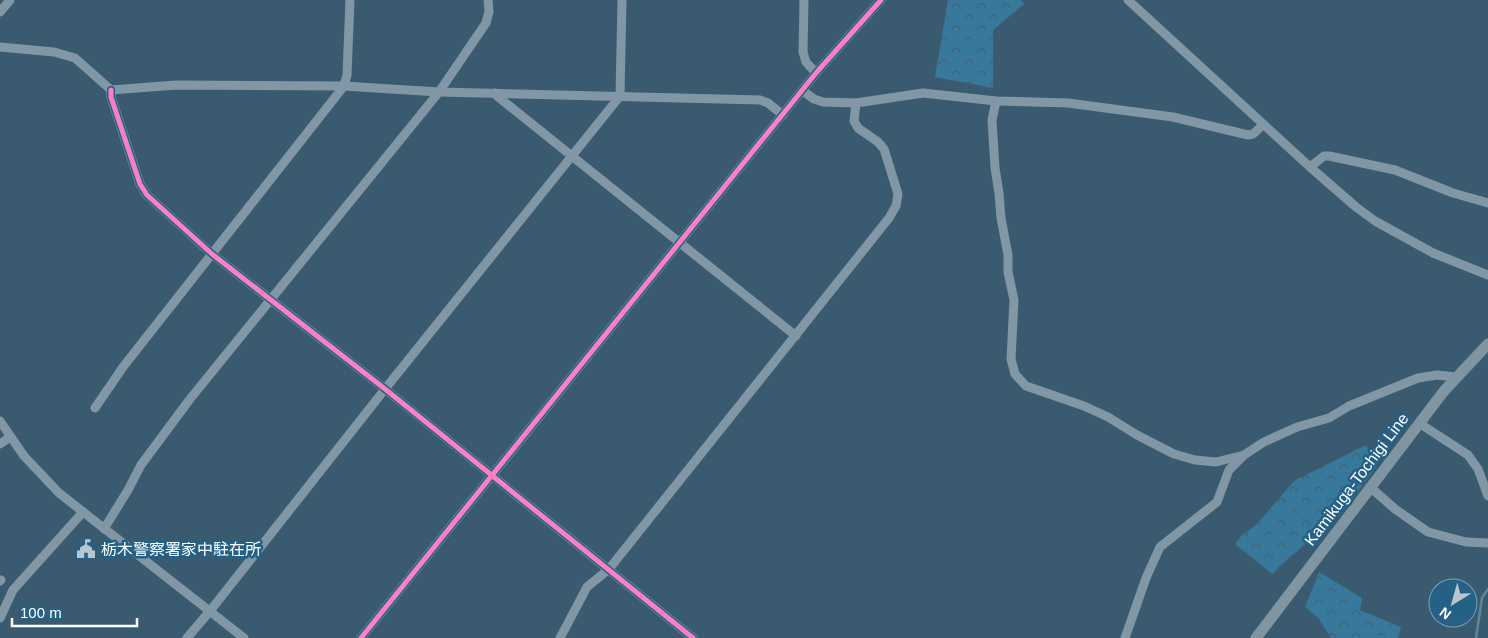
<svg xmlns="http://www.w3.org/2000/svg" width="1488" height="638" font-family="Arial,'Noto Sans JP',sans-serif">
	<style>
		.forest { fill: url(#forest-crowns) }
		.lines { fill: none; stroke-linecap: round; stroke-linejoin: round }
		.stream { stroke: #5d879e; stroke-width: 2.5 }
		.minor { stroke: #8197a5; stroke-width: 9 }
		.major { stroke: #7f95a2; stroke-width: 11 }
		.cycleway-casing { stroke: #246185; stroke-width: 8 }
		.cycleway { stroke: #ff80c0; stroke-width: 5 }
		.labels { text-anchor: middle; stroke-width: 5; stroke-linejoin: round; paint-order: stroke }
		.street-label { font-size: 16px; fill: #fff; stroke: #246185 }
		.poi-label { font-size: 16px; fill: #fff; stroke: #246185; text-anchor: start }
	</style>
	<defs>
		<pattern id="forest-crowns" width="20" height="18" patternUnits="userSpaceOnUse" patternTransform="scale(1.25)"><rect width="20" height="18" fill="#38789b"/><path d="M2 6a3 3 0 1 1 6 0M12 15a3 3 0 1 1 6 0" fill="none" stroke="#436070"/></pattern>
	</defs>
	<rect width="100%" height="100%" fill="#3a5b6f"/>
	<g class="forest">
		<polygon points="948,0 1021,0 1024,4 993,30 993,88 935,77"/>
		<polygon points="1366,445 1377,466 1339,516 1283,563 1272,574 1235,544 1243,534 1255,526 1294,481"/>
		<polygon points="1319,572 1362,598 1360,610 1401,627 1398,638 1331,638 1319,619 1305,607"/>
	</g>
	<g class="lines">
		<polyline class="stream" points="1476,638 1482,598 1488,589"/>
		<g class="minor">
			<polyline points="804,0 803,52 806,62 816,73"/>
			<polyline points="1128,0 1310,167 1356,207 1375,221 1433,253 1488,275"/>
			<polyline points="0,12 10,0"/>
			<polyline points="0,47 54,52 75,58 111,90 176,85 344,86 439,92 760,100 768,103 783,115"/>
			<polyline points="111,90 111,97 140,184 147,195 212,254 385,389 693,638"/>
			<polyline points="803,91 814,99 823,102 856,103 923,93 996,101 1068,103 1173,117 1248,135 1253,134 1263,125"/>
			<polyline points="495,93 497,96 796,336"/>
			<polyline points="996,101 992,120 995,168 999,193 1001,218 1008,255 1008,272 1014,300 1011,359 1015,374 1026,386 1084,406 1108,417 1137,435 1174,454 1195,460 1216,462 1244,455 1264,442 1297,427 1329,418 1349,406 1418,378 1437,375 1456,377"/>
			<polyline points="1310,167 1324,156 1329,156 1395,170 1453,193 1488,203"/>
			<polyline points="95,408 123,367 344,86 347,75 350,0"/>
			<polyline points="0,421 24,456 59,493 244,638"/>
			<polyline points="1419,423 1468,455 1478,469 1488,496"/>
			<polyline points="0,444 10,437"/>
			<polyline points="1370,487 1395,509 1428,532 1466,542 1488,543"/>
			<polyline points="104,529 128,490 141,465 190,399 439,92 486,23 489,12 488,0"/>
			<polyline points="0,581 1,580"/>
			<polyline points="0,618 13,590 83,512"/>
			<polyline points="187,638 210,611 385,389 620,96 622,0"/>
			<polyline points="361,638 816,73 881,0"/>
			<polyline points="560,638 587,587 609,569 889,218 896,206 898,194 884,149 878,142 858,128 854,121 856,103"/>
			<polyline points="1125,638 1146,578 1160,547 1217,502 1229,470 1243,456"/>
		</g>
		<polyline class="major" points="1256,638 1444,391 1488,344"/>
		<g class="cycleway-casing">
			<g id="cycleway">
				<polyline points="111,90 111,97 140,184 147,195 212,254 385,389 693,638"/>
				<polyline points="361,638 816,73 881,0"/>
			</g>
		</g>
		<use href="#cycleway" class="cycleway"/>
	</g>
	<defs>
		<g id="civic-bare" transform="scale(1.5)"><path d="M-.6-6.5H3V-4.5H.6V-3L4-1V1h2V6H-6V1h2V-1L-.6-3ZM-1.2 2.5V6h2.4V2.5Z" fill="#bac6cd" stroke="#246185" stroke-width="2.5" paint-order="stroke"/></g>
	</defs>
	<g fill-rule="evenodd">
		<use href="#civic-bare" x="86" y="549"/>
	</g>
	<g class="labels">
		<g class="street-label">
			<text transform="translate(1356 479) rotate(-53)" y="6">Kamikuga-Tochigi Line</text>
		</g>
		<g class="poi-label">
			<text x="101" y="555">栃木警察署家中駐在所</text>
		</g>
	</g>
	<g transform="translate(1453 603) rotate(217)"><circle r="24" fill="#246185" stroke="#7ca0b6"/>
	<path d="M0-4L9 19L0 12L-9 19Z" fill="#bac6cd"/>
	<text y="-8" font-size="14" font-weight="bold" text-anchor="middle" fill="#ffffff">N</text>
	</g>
	<path d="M12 618v8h125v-8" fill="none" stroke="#ffffff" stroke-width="2.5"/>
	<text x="20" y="618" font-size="15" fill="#ffffff" stroke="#246185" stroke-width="4" paint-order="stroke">100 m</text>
</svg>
